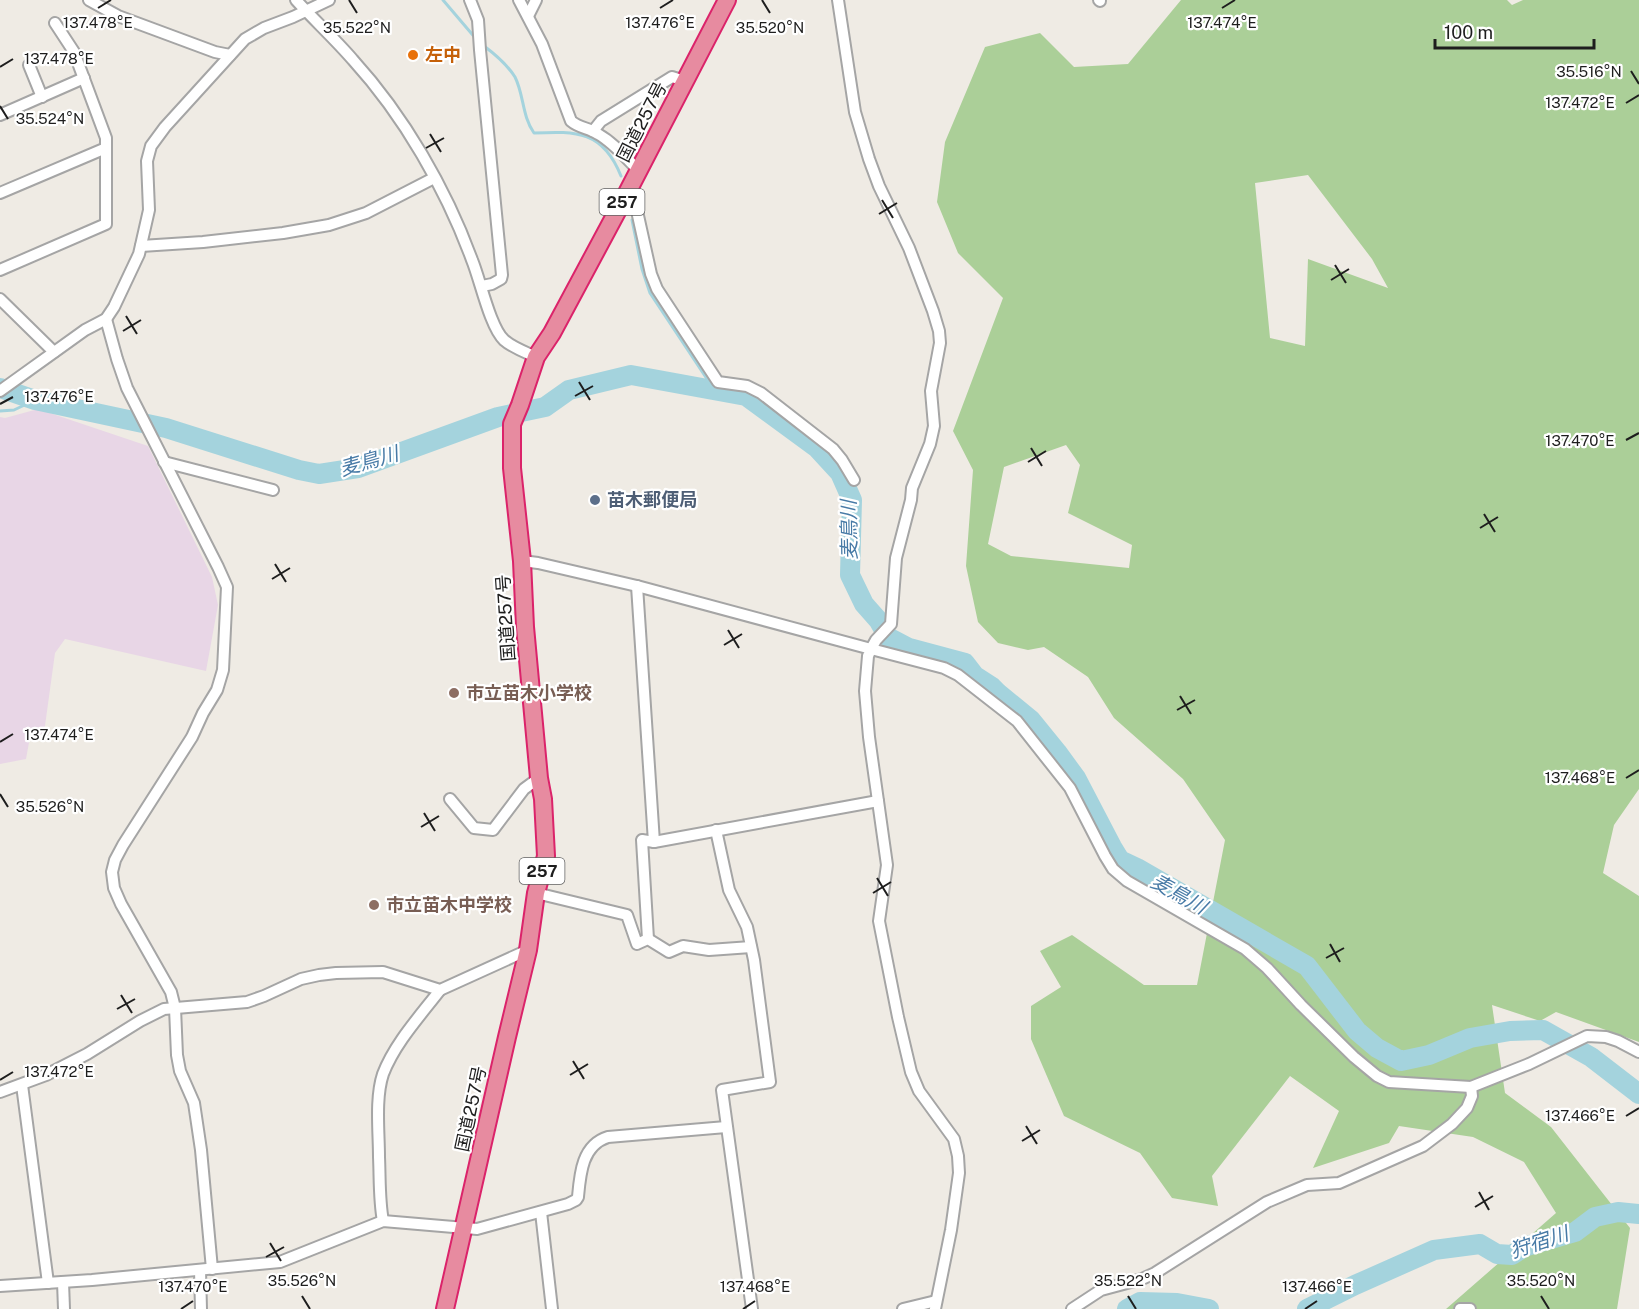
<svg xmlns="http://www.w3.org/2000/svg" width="1639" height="1309" font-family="'Public Sans','Noto Sans JP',sans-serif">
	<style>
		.industrial { fill: #e8d6e6 }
		.forest { fill: #abcf98; fill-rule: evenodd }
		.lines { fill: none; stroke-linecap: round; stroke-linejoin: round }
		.stream { stroke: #a4d3dd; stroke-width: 3 }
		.river { stroke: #a4d3dd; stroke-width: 20 }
		.minor-casing { stroke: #a5a5a5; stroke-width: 14 }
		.highway-casing { stroke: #db236a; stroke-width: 20 }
		.minor { stroke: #fff; stroke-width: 10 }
		.highway { stroke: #e78ba0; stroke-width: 16 }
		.ticks { fill: none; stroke: #1e1e1e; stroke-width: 2 }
		.food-dot { fill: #e8710a; stroke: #fff; stroke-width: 2 }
		.service-dot { fill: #5c6f8a; stroke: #fff; stroke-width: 2 }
		.education-dot { fill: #8d6e63; stroke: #fff; stroke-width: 2 }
		.labels { text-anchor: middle; stroke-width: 4.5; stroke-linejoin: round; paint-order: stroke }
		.shield { fill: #fff; stroke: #626262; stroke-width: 1.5 }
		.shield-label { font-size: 16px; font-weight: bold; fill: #1e1e1e }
		.food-label { font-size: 18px; font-weight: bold; fill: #c56008; stroke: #fff; text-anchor: start }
		.street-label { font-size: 18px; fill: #1e1e1e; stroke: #fff }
		.service-label { font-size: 18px; font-weight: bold; fill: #4e5e75; stroke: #fff; text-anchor: start }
		.education-label { font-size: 18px; font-weight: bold; fill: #785e54; stroke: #fff; text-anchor: start }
		.water-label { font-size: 20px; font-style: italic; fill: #477aa6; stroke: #fff }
		.ticks-label { font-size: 15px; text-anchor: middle; fill: #1e1e1e; stroke: #fff; stroke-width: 4.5; stroke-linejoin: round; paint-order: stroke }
	</style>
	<rect width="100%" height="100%" fill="#efebe4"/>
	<polygon class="industrial" points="38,409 148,446 212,577 218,605 206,671 65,639 55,653 44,733 30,737 26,759 0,764 0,417 5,418"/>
	<path class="forest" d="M1181,0h326l5,5 11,-5h116v789l-25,36 -11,48 36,23v146l-83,-30 -16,9 -48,-16 13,88 46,34 79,101 -13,81h-171l110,-96 -32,-51 -51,-25 -74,-11 -10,17 -76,25 26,-57 -49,-35 -78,100 6,30 -46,-8 -32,-45 -76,-37 -33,-77v-33l30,-19 -21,-36 32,-16 72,50h53l28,-145 -42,-61 -69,-61 -26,-41 -44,-30 -16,3 -30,-7 -20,-21 -12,-56 7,-96 -20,-39 50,-133 -45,-45 -21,-51 8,-60 40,-95 55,-14 34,34 54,-3zM1308,175l64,84 16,29 -80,-29 -3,87 -35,-8 -15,-155zM1066,445l14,20 -12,48 64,32 -3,23 -118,-12 -23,-12 16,-77z"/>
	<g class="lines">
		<g class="stream">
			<polyline points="443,0 477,40"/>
			<path d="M484,46c12,9 23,18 31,31 9,18 7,39 19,56 43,-2 69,-2 87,43"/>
			<polyline points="632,220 642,269 650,293 715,391"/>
			<polyline points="0,411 14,410 35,400"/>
		</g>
		<g class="river">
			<polyline points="0,388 35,400 166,428 299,470 319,474 358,468 498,417 545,407 569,390 631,375 746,396 817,448 840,473 852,500 850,575 864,604 879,621 888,637 909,648 965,663 975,676 992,687 998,693 1031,720 1057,752 1076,778 1112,847 1120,860 1137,868 1307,966 1357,1031 1377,1048 1401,1061 1429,1055 1470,1038 1510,1031 1543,1030 1591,1057 1639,1094"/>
			<polyline points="1127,1309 1140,1302 1177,1303 1209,1309"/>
			<polyline points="1307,1309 1355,1285 1434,1250 1480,1244 1497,1254 1512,1255 1524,1247 1575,1232 1595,1217 1618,1212 1639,1214"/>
		</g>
		<g class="minor-casing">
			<g id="minor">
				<polyline points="89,0 118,16 215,52 230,55"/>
				<path d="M296,0c18,20 39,39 57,60 51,56 93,129 119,200 8,19 18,67 32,80 9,8 21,12 32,17"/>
				<polyline points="470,0 478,20 480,50 502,275 501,279 492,284 482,286"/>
				<path d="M519,0l23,44 29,77c8,7 18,7 27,13 16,9 28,24 41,37"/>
				<polyline points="838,0 855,112 869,159 879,186 909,248 933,311 939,331 940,343 931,391 934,426 930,444 912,488 911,500 896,558 891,624 876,640 871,649 944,668 958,675 1017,721 1070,788 1105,856 1113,869 1127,881 1245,949 1267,968 1301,1005 1354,1057 1377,1076 1389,1082 1471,1087 1529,1064 1587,1036 1606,1037 1618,1041 1639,1052"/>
				<polyline points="1099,0 1100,1"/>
				<polyline points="528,16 536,0"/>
				<polyline points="29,65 42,97"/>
				<polyline points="0,115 84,78"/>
				<polyline points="593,131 601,121 672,77 685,81"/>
				<polyline points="0,193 106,148"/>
				<polyline points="627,193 635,202 651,274 657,289 718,382 747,386 761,393 833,449 842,460 854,480"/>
				<polyline points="141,246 203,242 283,233 329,225 366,213 434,178"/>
				<polyline points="0,270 106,224 106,138 74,52 55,23"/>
				<polyline points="0,299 54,352"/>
				<polyline points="106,319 117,359 127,388 218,567 227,587 223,670 217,690 203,713 192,737 123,845 115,860 112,872 114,888 121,904 171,992 175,1008 177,1055 180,1071 194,1103 201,1150 212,1269"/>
				<polyline points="0,391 85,330 106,319 114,307 139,254 149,210 147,161 151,146 165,127 245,39 264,28 293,17 329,0"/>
				<polyline points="164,462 273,490"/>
				<polyline points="522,561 538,563 637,586 871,649 868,656 865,691 869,737 887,865 879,921 898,1017 911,1072 919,1091 954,1139 958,1156 959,1173 951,1230 935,1309"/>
				<polyline points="637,586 654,842 642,840 648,939"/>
				<polyline points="450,799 474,828 493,830 524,789 539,778"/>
				<polyline points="716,830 729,890 747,927 754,960 770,1082 722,1090 752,1309"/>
				<polyline points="654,842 878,801"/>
				<polyline points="536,893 627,915 637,944 648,939 669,952 683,946 709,950 751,947"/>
				<polyline points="22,1085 48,1283"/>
				<polyline points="0,1092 46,1075 87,1054 140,1021 164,1009 247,1002 264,996 301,979 319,975 336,973 383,972 440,990 528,950"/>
				<polyline points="541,1212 552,1309"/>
				<path d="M383,1221c-4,-21 -3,-43 -4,-64 0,-25 -4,-59 4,-83 12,-31 37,-58 57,-84"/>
				<polyline points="200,1270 201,1309"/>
				<polyline points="63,1282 64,1309"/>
				<path d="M0,1286l92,-6 188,-18 103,-41 94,8 91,-25 8,-4 2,-3c2,-23 4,-52 30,-60l118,-10"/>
				<polyline points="903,1309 936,1301"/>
				<polyline points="1072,1309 1101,1290 1142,1279 1155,1273 1267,1202 1307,1185 1339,1183 1423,1146 1452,1124 1467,1108 1472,1096 1471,1087"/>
				<polyline points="1460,1309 1470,1309"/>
			</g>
		</g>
		<g class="highway-casing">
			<polyline id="highway" points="445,1309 507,1037 528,950 536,893 546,856 543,799 539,778 525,627 522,561 512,468 512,424 520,405 536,357 552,333 627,193 727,0"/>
		</g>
		<use href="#minor" class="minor"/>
		<use href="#highway" class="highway"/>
	</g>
	<path class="ticks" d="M349,0l8,13M762,0l8,13M98,8l13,-8M660,8l13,-8M1222,8l13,-8M0,67l13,-8M1631,71l8,13M1626,103l13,-8M0,106l8,13M430,134l11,18M426,148l18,-10M882,200l11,18M879,214l18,-11M1335,265l11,18M1331,280l18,-11M126,316l11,18M123,331l18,-11M579,382l11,18M575,396l18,-10M0,404l13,-7M1626,440l13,-7M1031,448l11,18M1028,462l18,-11M1484,514l11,18M1480,528l18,-11M275,564l11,18M272,579l18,-11M728,630l11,18M724,645l18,-11M1180,696l11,18M1177,710l18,-10M0,742l13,-8M1626,778l13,-8M0,794l8,13M424,813l11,18M421,827l18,-11M877,878l11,18M873,893l18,-11M1330,944l10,18M1326,958l18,-10M121,995l11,18M117,1009l18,-10M573,1061l11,18M570,1075l18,-11M0,1080l13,-8M1626,1116l13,-8M1026,1126l11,18M1022,1141l18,-11M1479,1192l10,18M1475,1207l18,-11M270,1243l11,18M266,1257l18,-10M302,1296l8,13M1128,1296l8,13M1541,1296l8,13M181,1309l12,-8M743,1309l12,-8M1305,1309l12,-8"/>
	<circle class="food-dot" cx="413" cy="55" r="6"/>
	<circle class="service-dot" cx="595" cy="500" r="6"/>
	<g class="education-dot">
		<circle cx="454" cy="693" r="6"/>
		<circle cx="374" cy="905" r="6"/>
	</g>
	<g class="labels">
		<g class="shield">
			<rect x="599.5" y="189" width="45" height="26" rx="4.5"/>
			<rect x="519.5" y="858" width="45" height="26" rx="4.5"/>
		</g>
		<g class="shield-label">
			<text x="622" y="208">257</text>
			<text x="542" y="877">257</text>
		</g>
		<g class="food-label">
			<text x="425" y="61">左中</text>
		</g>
		<g class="street-label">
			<text transform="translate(642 122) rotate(-63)" y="6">国道257号</text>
			<text transform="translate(506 618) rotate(-94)" y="6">国道257号</text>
			<text transform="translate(471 1109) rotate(-78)" y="6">国道257号</text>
		</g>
		<g class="service-label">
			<text x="607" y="506">苗木郵便局</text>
		</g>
		<g class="education-label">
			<text x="466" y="699">市立苗木小学校</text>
			<text x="386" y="911">市立苗木中学校</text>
		</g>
		<g class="water-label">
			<text transform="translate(369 461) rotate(-16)" y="7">麦鳥川</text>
			<text transform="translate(849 530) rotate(-91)" y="7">麦鳥川</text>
			<text transform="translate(1179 894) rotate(29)" y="7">麦鳥川</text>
			<text transform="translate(1539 1242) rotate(-18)" y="7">狩宿川</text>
		</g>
	</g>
	<g class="ticks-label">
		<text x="98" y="28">137.478°E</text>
		<text x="660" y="28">137.476°E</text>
		<text x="1222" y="28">137.474°E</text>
		<text x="357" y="33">35.522°N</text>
		<text x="770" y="33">35.520°N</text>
		<text x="59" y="64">137.478°E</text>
		<text x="1589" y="77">35.516°N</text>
		<text x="1580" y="108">137.472°E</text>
		<text x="50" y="124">35.524°N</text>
		<text x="59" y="402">137.476°E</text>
		<text x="1580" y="446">137.470°E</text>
		<text x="59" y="740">137.474°E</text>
		<text x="1580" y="783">137.468°E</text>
		<text x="50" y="812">35.526°N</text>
		<text x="59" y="1077">137.472°E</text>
		<text x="1580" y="1121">137.466°E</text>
		<text x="302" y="1286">35.526°N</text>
		<text x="1128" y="1286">35.522°N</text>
		<text x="1541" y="1286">35.520°N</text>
		<text x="193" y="1292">137.470°E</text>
		<text x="755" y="1292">137.468°E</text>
		<text x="1317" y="1292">137.466°E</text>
	</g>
	<path d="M1435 39v9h159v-9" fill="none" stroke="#1e1e1e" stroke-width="3"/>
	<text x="1444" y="39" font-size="18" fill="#1e1e1e" stroke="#ffffff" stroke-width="4.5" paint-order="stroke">100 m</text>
</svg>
